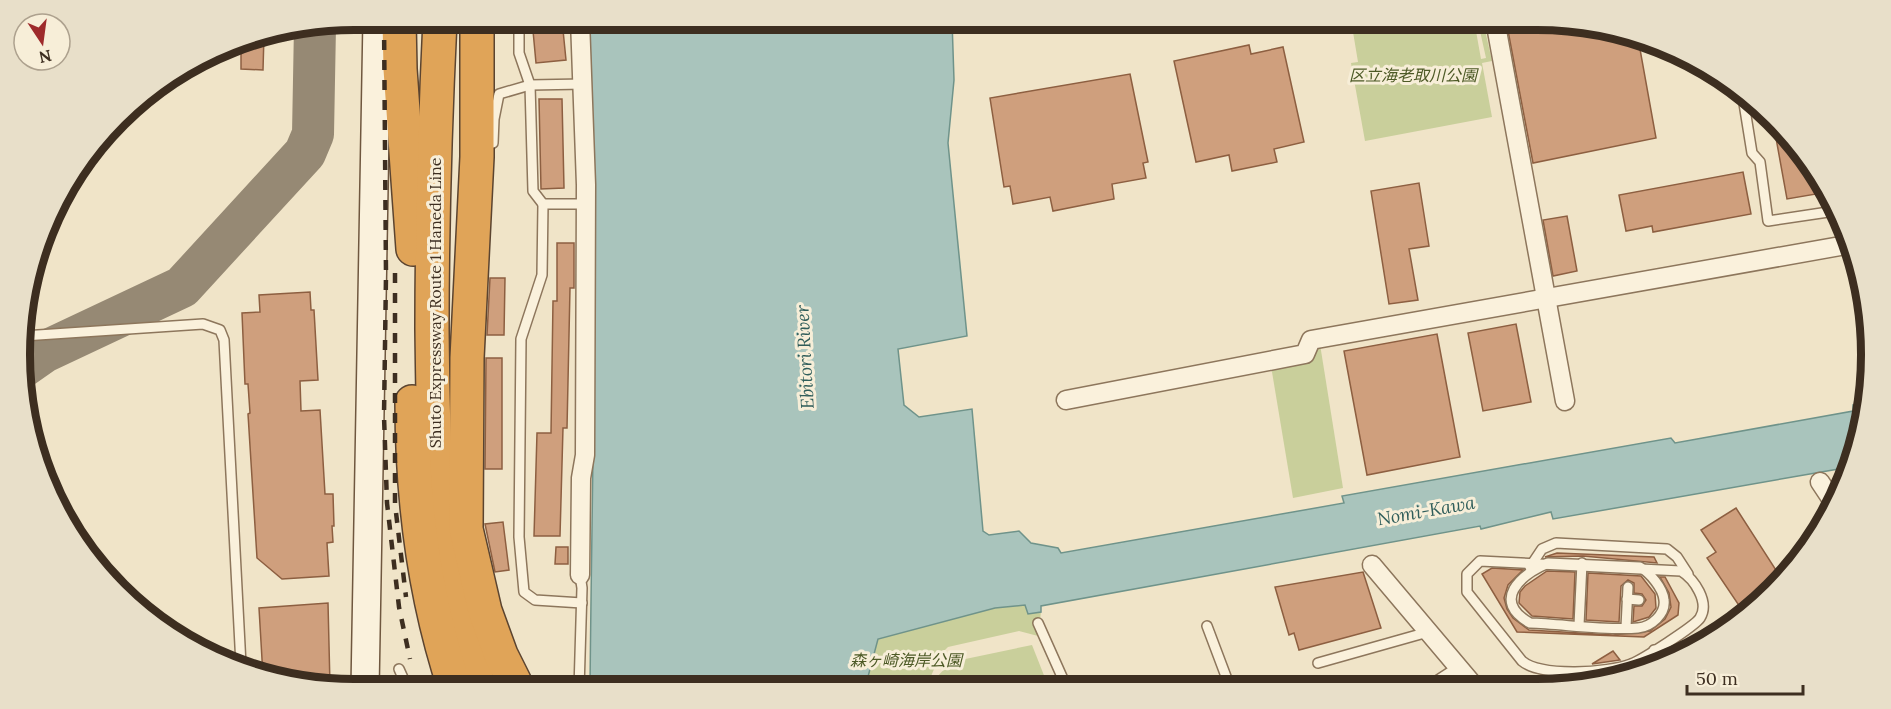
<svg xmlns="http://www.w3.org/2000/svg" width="1891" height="709" font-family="Lora,'Noto Sans JP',serif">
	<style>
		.green { fill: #c9cf9b }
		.water { fill: #a9c4bc; stroke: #6f938a; stroke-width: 1.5 }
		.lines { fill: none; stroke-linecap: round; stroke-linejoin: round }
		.taxiway { stroke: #968974; stroke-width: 42 }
		.building { fill: #cf9f7d; stroke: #8d5f41; stroke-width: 1.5 }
		.lane-casing { stroke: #8d765c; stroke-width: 12 }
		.street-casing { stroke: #8d765c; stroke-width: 21 }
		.secondary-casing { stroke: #6f573f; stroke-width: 30 }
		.highway-casing { stroke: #5b4430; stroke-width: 36 }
		.lane { stroke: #faf1dc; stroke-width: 9 }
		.street { stroke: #faf1dc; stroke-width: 18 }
		.secondary { stroke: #faf1dc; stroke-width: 27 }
		.highway { stroke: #e0a458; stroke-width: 33 }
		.rail { stroke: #3d2e20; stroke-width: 4.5; stroke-dasharray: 10 10; stroke-linecap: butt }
		.labels { text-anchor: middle; stroke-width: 6; stroke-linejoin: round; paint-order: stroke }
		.park-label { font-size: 16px; font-style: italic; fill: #4d5a26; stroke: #f7eed8 }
		.street-label { font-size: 16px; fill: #3d2e20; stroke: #f7eed8 }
		.water-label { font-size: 18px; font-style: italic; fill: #2f5d5a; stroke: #f7eed8 }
		.rim { fill: none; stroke: #3d2e20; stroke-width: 8 }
	</style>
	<rect width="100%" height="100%" fill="#f0e4c8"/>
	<g class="green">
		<polygon points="1351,20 1474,20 1481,59 1486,58 1480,31 1485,30 1492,61 1482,63 1492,117 1365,141 1351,63 1358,62"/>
		<polygon points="1319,338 1343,488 1293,498 1270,360"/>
		<polygon points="1025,605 1028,614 1041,612 1038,636 1019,631 948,647 940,655 926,688 865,688 877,639 995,608"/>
		<polygon points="1032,645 1049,688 932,688 934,680 951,662"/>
	</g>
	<path class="water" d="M589,20h363l2,60 -6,63 19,193 -69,13 6,56 15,12 53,-8 11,122 6,4 30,-4 12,12 27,5 3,5 283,-50 -2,-7 329,-58 4,5 178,-32v-6l10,-1 -3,38 -10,25 -297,52 -2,-7 -70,17 -1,-3 -439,80v6l-13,2 -3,-9 -30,3 -117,31 -13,49 -275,1c2,-223 9,-446 -1,-669z"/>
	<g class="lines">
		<polyline class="taxiway" points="24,366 44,352 182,287 305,153 313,134 315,26"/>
	</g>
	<g class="building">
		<polygon points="532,20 562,20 566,60 536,63"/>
		<polygon points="1506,20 1536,20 1624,31 1638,38 1656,138 1533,163"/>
		<polygon points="264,35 263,70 241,69 241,41"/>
		<polygon points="1249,45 1251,54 1283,47 1304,142 1274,149 1277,162 1232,171 1229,155 1196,162 1174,61"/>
		<polygon points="1130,74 1148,162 1143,163 1146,178 1112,184 1114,199 1053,211 1050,197 1013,204 1010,186 1004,187 990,98"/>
		<polygon points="539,99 562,99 564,188 541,189"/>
		<polygon points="1774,127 1827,187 1828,192 1787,199"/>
		<polygon points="1743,172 1751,214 1653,232 1652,226 1626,231 1619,195"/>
		<polygon points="1419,183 1429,246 1409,249 1418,300 1389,304 1371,191"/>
		<polygon points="1567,216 1577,271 1553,276 1543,220"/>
		<polygon points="557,243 574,243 574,288 570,288 567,428 563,428 560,536 534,536 537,433 551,433 553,301 557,301"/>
		<polygon points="490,278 505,278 504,335 487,335"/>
		<polygon points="310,292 311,310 314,310 318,380 300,381 301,411 320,410 325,494 333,494 334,526 332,526 333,542 327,543 329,576 282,579 257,558 248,414 250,413 248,384 245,384 242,313 260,312 259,295"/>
		<polygon points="1516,324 1531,402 1483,411 1468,333"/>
		<polygon points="1437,334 1460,457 1367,475 1344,351"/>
		<polygon points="486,358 502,358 502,469 485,469"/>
		<polygon points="1736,508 1781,578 1740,607 1707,558 1716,552 1701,530"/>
		<polygon points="503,522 509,570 495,572 485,524"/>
		<polygon points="556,547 568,547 568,564 555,564"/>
		<polygon points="1557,553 1654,557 1657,563 1583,556 1545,557"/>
		<polygon points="1492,568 1523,570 1508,585 1504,598 1507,609 1513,618 1529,630 1613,635 1650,631 1665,619 1671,607 1669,593 1660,577 1665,577 1679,603 1678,615 1644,637 1517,632 1482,574"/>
		<polygon points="1547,571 1575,572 1573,619 1532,616 1519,603 1520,592 1525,586"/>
		<polygon points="1363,572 1381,628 1299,650 1294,633 1289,635 1275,587"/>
		<polygon points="1588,573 1641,576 1655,594 1656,608 1649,617 1633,622 1634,606 1642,606 1646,600 1642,594 1634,593 1634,583 1628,580 1621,586 1619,622 1586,620"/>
		<polygon points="328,603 330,686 263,676 259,608"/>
		<polygon points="1613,651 1620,660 1592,664"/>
		<polygon points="1627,672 1581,687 1556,687 1569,678"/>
	</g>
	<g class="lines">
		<g class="lane-casing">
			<g id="lane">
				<polyline points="519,20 519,53 530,85 533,191 543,204"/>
				<polyline points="1742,91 1752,153 1760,162 1768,221 1835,211"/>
				<polyline points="493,143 494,119 499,94 530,85 584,84"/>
				<polyline points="23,336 203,324 220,330 224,340 241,665"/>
				<path d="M1480,561l201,10c13,8 29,31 19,47 -5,8 -58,42 -69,46 -23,9 -90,13 -109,-3l-55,-69v-18z"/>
				<path d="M1548,563l92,4c10,6 23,21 24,33 2,14 -13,27 -26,28 -30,3 -76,-4 -108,-5 -39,-22 -10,-48 18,-60z"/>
				<polyline points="1530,567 1542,549 1556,543 1667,549 1677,557 1688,574"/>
				<polyline points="1627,599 1639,600"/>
				<polyline points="582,603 535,600 524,592 519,537 521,339 542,275 543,204 587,204"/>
				<polyline points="1038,623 1067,688"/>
				<polyline points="1579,625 1582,563"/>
				<polyline points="1207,626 1230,687"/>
				<polyline points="1626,627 1628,587"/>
				<polyline points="1654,650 1662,662"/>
				<polyline points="1318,663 1428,632"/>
				<polyline points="399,669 408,689"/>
				<polyline points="1232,687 1246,687"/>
				<polyline points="1427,687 1458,667"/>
				<polyline points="579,689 582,588 580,575"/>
			</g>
		</g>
		<g class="street-casing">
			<g id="street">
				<polyline points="1495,20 1565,401"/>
				<polyline points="1066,400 1305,354 1311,340 1846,245"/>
				<polyline points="1820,482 1834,503"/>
				<polyline points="1372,565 1475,687"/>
				<polyline points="580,575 581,478 585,455 586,185 580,20"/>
			</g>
		</g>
		<g class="secondary-casing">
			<polyline id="secondary" points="365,689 377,20"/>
		</g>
		<g class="highway-casing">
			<g id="highway">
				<polyline points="399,20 400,69 413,249"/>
				<path d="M440,20c-5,103 -8,206 -8,309 1,71 1,144 12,214 8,50 21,98 36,146"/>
				<polyline points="477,20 477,157 467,358 466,529 485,611 501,655 518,689"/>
				<path d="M412,402c0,98 12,194 43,287"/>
			</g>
		</g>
		<use href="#lane" class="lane"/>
		<use href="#street" class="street"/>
		<use href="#secondary" class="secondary"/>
		<use href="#highway" class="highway"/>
		<g class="rail">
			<polyline points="384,20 386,275 384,416 387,503 399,607 410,659"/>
			<polyline points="395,273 395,504 406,597"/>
		</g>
	</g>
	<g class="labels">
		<g class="park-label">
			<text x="1413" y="81">区立海老取川公園</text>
			<text x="906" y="666">森ヶ崎海岸公園</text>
		</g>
		<g class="street-label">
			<text transform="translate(435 303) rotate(-90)" y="6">Shuto Expressway Route 1 Haneda Line</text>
		</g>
		<g class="water-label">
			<text transform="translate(805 357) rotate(-93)" y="6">Ebitori River</text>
			<text transform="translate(1426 511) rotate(-10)" y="6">Nomi-Kawa</text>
		</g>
	</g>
	<path d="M0 0H1891V709H0ZM354 30H1537A324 324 0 0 1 1861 354V355A324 324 0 0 1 1537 679H354A324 324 0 0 1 30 355V354A324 324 0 0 1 354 30Z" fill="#e8dfc9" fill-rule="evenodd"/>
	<path class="rim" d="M354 30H1537A324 324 0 0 1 1861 354V355A324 324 0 0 1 1537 679H354A324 324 0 0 1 30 355V354A324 324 0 0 1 354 30Z"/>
	<g transform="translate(42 42) rotate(167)"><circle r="28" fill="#f7eed8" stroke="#ada18e" stroke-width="1.5"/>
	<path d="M0-4.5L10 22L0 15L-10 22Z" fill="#9e2a2b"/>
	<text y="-9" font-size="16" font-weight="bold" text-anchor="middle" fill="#3d2e20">N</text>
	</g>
	<path d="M1687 685v9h116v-9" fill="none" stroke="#3d2e20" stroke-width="3"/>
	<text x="1696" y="685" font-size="18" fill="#3d2e20" stroke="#f7eed8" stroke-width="4.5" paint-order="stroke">50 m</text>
</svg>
